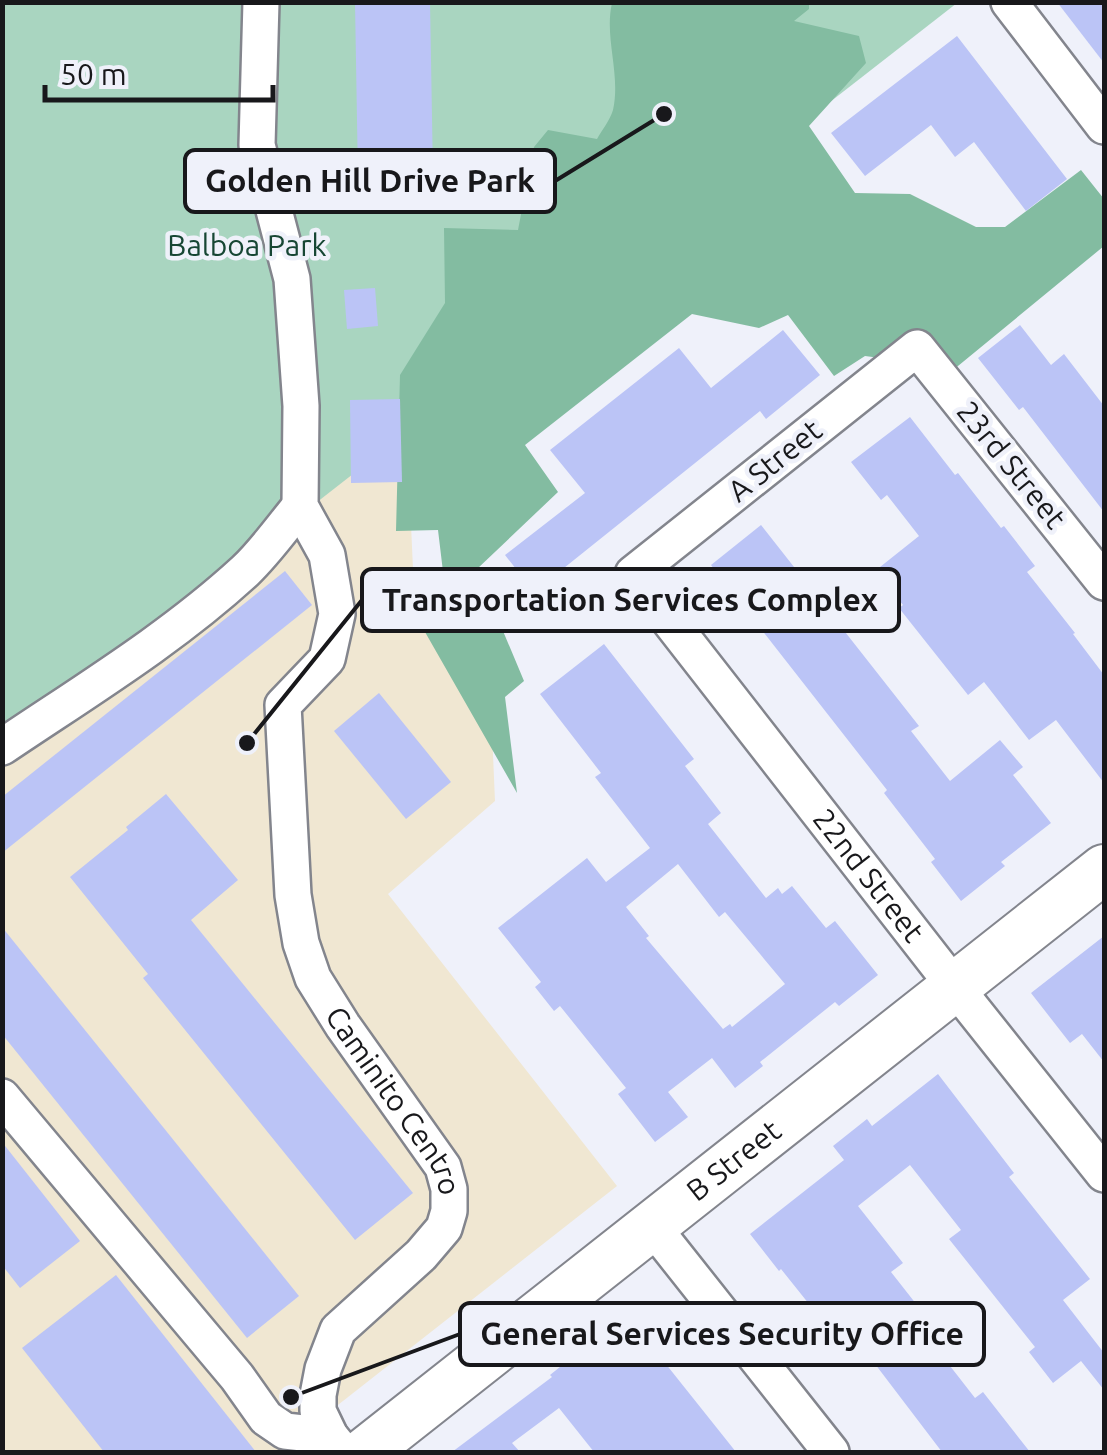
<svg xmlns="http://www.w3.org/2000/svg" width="1107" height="1455" font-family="Ubuntu,sans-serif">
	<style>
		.industrial { fill: #f0e7d2 }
		.green { fill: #a9d5c0 }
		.forest { fill: #83bca1 }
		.building { fill: #bbc4f6; fill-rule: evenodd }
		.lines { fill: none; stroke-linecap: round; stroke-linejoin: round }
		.street-casing { stroke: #83858d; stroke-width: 40 }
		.secondary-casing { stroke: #83858d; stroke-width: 52 }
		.street { stroke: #fff; stroke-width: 35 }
		.secondary { stroke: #fff; stroke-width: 48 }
		.labels { text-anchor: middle; stroke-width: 9; stroke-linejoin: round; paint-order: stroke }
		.park-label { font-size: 30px; fill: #174634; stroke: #eff1fa }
		.street-label { font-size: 30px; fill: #18181b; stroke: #eff1fa }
		.leader { fill: none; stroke: #18181b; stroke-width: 4 }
		.callout-dot { fill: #18181b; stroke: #eff1fa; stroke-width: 4 }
		.callout { fill: #eff1fa; stroke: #18181b; stroke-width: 4 }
		.callout-label { font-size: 32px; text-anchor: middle; font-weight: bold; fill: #18181b }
	</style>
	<rect width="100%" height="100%" fill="#eff1fa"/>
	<polygon class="industrial" points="3,3 405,390 413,569 490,685 495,801 388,894 617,1186 278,1452 3,1452"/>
	<polygon class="green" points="3,3 957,3 3,747"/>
	<path class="forest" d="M612,3h197v6l-15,12 65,15 7,27 -57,63 46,67 55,1 66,33h29l76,-57 23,29v47l-157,129 -29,-12 -53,-7 -31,20 -46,-61 -29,13 -67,-14 -167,131 33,47 -81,77 47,112 -19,16 12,96 -92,-161 22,-27 -9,-75 -42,1 4,-156 45,-72 -1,-75 74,2 16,-83 14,-17 49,9c5,-9 13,-19 16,-29 8,-36 -9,-72 -1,-107z"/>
	<g class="building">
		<polygon points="355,2 430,2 433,176 358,178"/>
		<polygon points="1057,2 1104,2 1104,63"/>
		<polygon points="957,36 1067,179 1026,211 974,142 955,157 931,125 865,176 831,133"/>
		<polygon points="375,288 378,326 347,329 344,290"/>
		<polygon points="1020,325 1051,365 1064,354 1104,406 1104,512 1023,407 1019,410 978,358"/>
		<polygon points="783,330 820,375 766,419 760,411 534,592 505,555 585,493 550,450 679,348 711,388"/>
		<polygon points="400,399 402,482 351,483 350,400"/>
		<polygon points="910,417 955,475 958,473 1001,528 1004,526 1035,566 1027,572 1075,633 1073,634 1104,675 1104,783 1056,720 1029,740 984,682 968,695 899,608 903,605 875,571 919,536 887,495 881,500 851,462"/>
		<polygon points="761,525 919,726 911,731 950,781 1000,740 1023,767 1013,775 1051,823 1001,862 1005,866 961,901 931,862 935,859 884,793 887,790 711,565"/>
		<polygon points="285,571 312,605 2,853 2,797"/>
		<path d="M604,644l90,115 -9,7 36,47 -13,11 58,74 12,-10 4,6 10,-8 34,42 9,-7 43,54 -39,31 -4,-4 -75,60 3,4 -28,22 -23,-30 -44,34 20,25 -33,25 -37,-48 8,-6 -66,-82 -6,5 -19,-24 6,-5 -43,-54 89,-70 19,24 44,-34 -55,-71 6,-4 -61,-79zM678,864l41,53 6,-5 60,72 -53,43 -2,-3 -7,5 -77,-91 3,-2 -23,-29z"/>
		<polygon points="379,693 451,782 406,819 334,731"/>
		<polygon points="166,794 238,880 191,920 413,1193 355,1240 143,978 148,974 70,877 128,830 126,827"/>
		<polygon points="2,927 299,1296 247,1338 2,1034"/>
		<polygon points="1104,936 1104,1062 1082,1034 1070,1043 1031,993"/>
		<polygon points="938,1074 1014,1173 1009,1177 1090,1279 1063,1300 1104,1353 1104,1390 1081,1361 1053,1383 1029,1352 1035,1347 949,1239 961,1230 910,1165 858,1206 903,1263 891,1272 924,1314 915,1321 975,1398 983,1392 1030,1452 942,1452 837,1314 825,1324 781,1269 779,1271 750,1234 844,1160 833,1146 867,1119 872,1126"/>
		<polygon points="2,1142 80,1241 20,1288 2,1265"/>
		<polygon points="116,1275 256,1452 104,1452 22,1348"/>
		<polygon points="626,1314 736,1452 594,1452 559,1408 512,1443 520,1452 452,1452 552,1377 550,1375"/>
	</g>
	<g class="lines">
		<g class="street-casing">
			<g id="street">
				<path id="s1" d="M261,2l-4,143 35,134 9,127 -1,100 27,49 10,59 -10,45 -44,46 10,190 8,48 12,35 30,48 100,141 6,22v22l-5,17 -23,27 -83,75 -15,39 -5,26v16l12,25 13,16"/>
				<polyline points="1009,2 1104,126"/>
				<path id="s2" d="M1104,582l-187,-234 -284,226 322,413 149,187"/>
				<path d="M2,747c83,-56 169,-108 243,-176 20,-19 37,-43 55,-65"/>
				<polyline points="2,1097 237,1377 266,1418 285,1431 330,1436"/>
				<polyline points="652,1226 831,1452"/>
			</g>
		</g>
		<g class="secondary-casing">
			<g id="secondary">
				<path id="s3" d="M365,1452l739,-583"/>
			</g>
		</g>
		<use href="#street" class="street"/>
		<use href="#secondary" class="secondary"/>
	</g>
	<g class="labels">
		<g class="park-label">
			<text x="247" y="256">Balboa Park</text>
		</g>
		<g class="street-label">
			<text transform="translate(775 461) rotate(-39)" y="10">A Street</text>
			<text transform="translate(1011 465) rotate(51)" y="10">23rd Street</text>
			<text dy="10" stroke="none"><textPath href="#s2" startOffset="1045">22nd Street</textPath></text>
			<text dy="10" stroke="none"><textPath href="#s1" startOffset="1158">Caminito Centro</textPath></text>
			<text dy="10" stroke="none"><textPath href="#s3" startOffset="470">B Street</textPath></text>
		</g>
	</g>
	<path class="leader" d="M664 114L555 181M247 743L362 600M291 1397L460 1334"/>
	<g class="callout-dot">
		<circle cx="664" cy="114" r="10"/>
		<circle cx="247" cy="743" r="10"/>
		<circle cx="291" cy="1397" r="10"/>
	</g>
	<g class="callout">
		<rect x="185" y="150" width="370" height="62" rx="10"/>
		<rect x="362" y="569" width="537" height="62" rx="10"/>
		<rect x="460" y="1303" width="524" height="62" rx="10"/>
	</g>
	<g class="callout-label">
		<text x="370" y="192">Golden Hill Drive Park</text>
		<text x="630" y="611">Transportation Services Complex</text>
		<text x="722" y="1345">General Services Security Office</text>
	</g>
	<rect width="1107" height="1455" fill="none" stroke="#18181b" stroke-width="10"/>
	<path d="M45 85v15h228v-15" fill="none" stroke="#18181b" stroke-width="5"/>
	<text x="60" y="85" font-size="30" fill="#18181b" stroke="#eff1fa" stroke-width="8" paint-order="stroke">50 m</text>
</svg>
